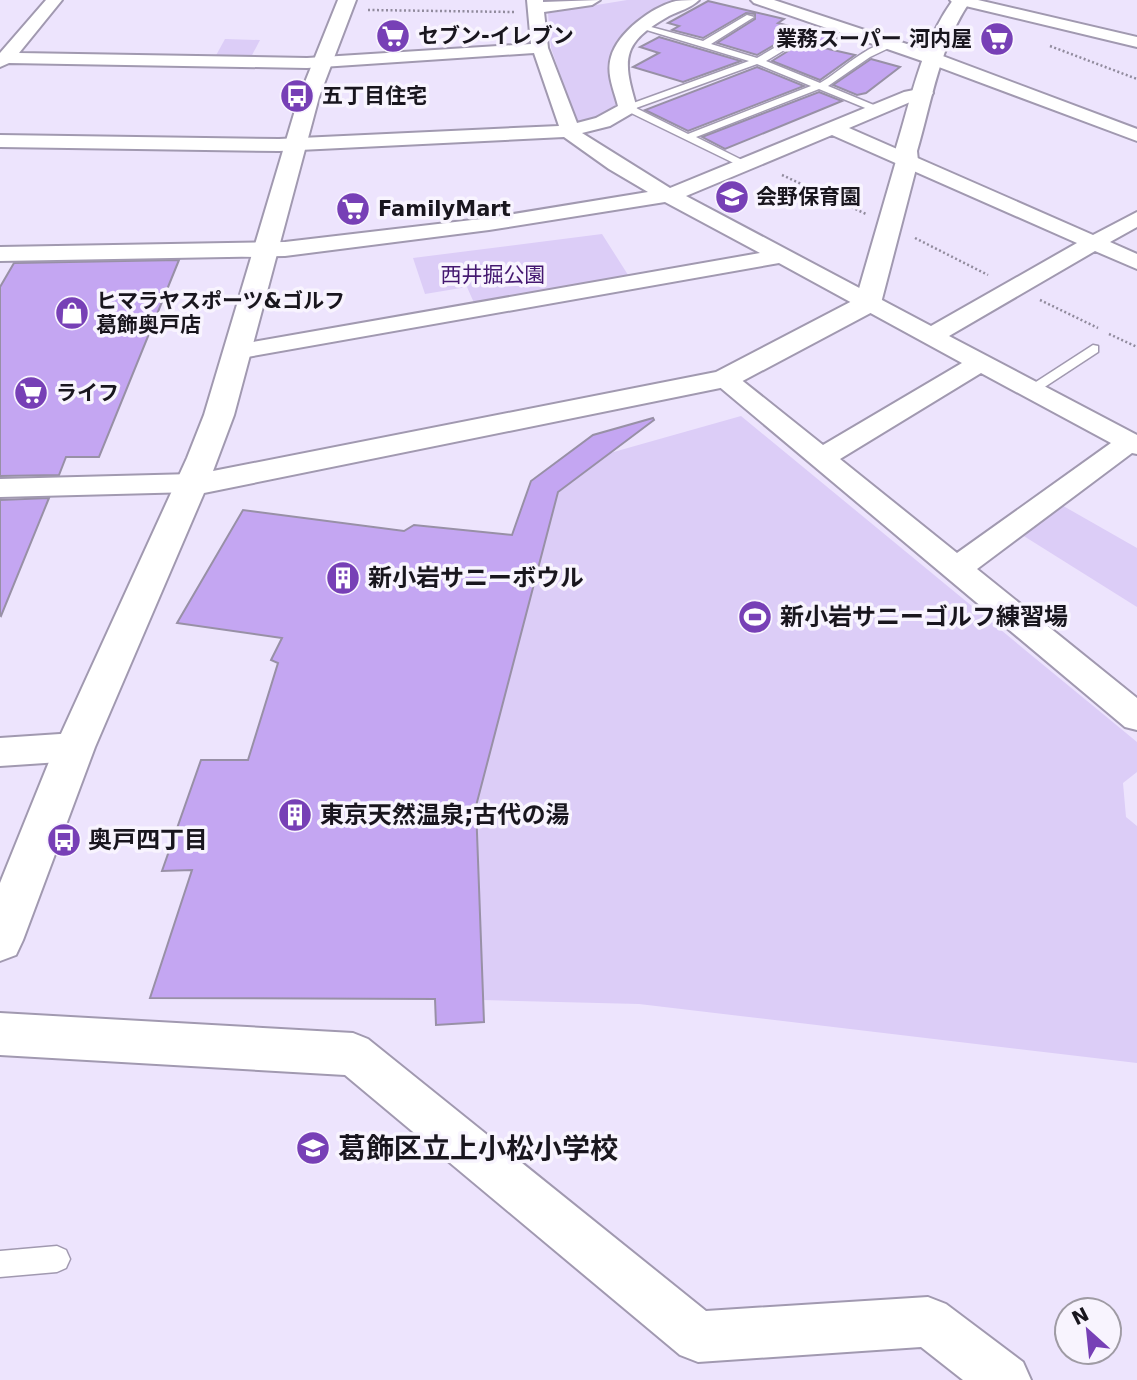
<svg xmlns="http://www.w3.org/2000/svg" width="1137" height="1380" font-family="'DejaVu Sans','Noto Sans JP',sans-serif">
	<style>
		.green { fill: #dccdf7 }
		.building { fill: #c4a6f2; stroke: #9890a6; stroke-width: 2 }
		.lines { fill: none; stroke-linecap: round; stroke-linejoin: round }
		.lane-casing { stroke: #a199b0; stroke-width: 3 }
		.street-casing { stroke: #a199b0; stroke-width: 4 }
		.secondary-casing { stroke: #a199b0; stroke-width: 4 }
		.path { stroke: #918b9d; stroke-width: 2.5; stroke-dasharray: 2 2.5; stroke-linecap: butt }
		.lane { fill: #fff; fill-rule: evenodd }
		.street { fill: #fff; fill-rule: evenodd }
		.secondary { fill: #fff; fill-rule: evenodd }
		.labels { text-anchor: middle; stroke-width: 7; stroke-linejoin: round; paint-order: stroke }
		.far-poi-label { font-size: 21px; font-weight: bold; fill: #19161e; stroke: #f8f4fe; text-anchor: start }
		.far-park-label { font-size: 21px; fill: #441870; stroke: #f8f4fe }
		.poi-label { font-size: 24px; font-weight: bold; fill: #19161e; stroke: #f8f4fe; text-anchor: start }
		.near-poi-label { font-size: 28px; font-weight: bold; fill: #19161e; stroke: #f8f4fe; text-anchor: start }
	</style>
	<rect width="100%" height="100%" fill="#ede4fd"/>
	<g class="green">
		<path d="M627,0h55c-23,9 -72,37 -73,65 0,12 6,27 9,39 -8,14 -27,20 -42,17l-25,-73 -3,-35z"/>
		<polygon points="225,39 260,40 250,59 214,59"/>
		<polygon points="602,234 630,278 475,305 467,287 425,294 413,258"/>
		<polygon points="741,416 1137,742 1137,772 1123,783 1126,817 1137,826 1137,1063 639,1004 483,1000 476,806 558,492 610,453"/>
		<polygon points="1058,503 1137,548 1137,607 1019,533"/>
	</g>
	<g class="building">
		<polygon points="708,1 784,19 778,23 801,29 757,55 717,43 755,19 755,14 746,13 703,38 672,30 679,26 668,23"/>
		<polygon points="814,32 838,38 824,48 855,55 820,80 772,61 812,36"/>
		<polygon points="659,37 741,61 683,82 633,67 659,53 640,47"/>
		<polygon points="871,59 900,67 866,93 857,95 833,85"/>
		<polygon points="757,67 804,86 688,131 645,110"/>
		<polygon points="819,92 842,101 725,149 702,137"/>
		<polygon points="179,260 99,457 66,457 59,475 0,476 0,287 14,263"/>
		<polygon points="653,418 654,420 558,492 476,806 484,1022 436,1025 435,999 150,998 192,870 162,871 201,760 248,760 278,663 271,660 282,638 177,623 243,510 404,531 414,525 512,535 531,481 593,435"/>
		<polygon points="49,498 1,616 0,615 0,500"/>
	</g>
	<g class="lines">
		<g class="lane-casing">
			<g id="lane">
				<path d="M747,15l7,2 -43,27 46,14 48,-28h6v4l-45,27 54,22c20,-11 50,-42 73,-41v4l-23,11 -42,29 53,22v4h-6l-56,-23 -123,48 54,27v4l-4,1 -121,-59v-4l124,-45 -109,-33v-4l63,17zM757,64l54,22 -123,48 -52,-26z"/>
				<polygon points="1093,345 1098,346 1098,352 1037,392 1027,392 1025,389"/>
				<polygon points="57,1246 66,1250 70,1259 66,1268 57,1272 0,1277 0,1251"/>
			</g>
		</g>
		<g class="street-casing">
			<g id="street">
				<path d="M46,0h16l-43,53 288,5 224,-14 -4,-44h16v2l57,-2 -8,5 -48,7 4,36 29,75 19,-5 22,-12c-4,-16 -12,-32 -7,-49 7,-25 41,-50 65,-56 7,-1 16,-1 23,-1 -8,8 -20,11 -30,16 -48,27 -47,43 -32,92l-3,4 -24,14 -28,7 88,55 234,-96 20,-4 6,1 3,4 -3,4 -15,3 -66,28 244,107 44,-23v15l-27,15 27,12v15l-42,-18 -146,85 188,99v19l-5,-1 -155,116 160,129v32l-12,-3 -409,-343 -4,-5 4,-5 9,-3 9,3 89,71 139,-82 -183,-100 -543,96 -9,-2 -3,-5 3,-5 9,-2 524,-92 -95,-51 -176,28 -204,26 -285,5v-14l285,-5 204,-24 159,-26 -39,-23 -45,-32 -285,14 -279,-4v-12l279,4 280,-13 -25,-73 -227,15 -298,-5 -9,4v-14zM832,135l245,108 -146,83 -245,-130zM981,373l130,70 -154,110 -117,-94z"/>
				<polygon points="751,0 774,0 940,55 1137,129 1137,141 928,63 754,3"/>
				<polygon points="950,0 978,0 1137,37 1137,47 953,3"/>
				<polygon points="193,474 203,477 207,483 203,489 193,492 0,497 0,479"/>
				<polygon points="75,733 87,737 92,747 87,757 75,761 0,766 0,738"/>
				<polygon points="0,1013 353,1033 368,1039 706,1311 928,1297 946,1304 1023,1362 1031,1380 963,1380 921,1347 698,1362 680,1355 345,1075 0,1055"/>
			</g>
		</g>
		<g class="secondary-casing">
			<path id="secondary" d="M338,0h18l-37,97 -85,318 -21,56 503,-99 140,-73 40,-138 -1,-10c16,-51 26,-107 58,-151h18c-31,44 -39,100 -54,151l1,10 -37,142 -3,6 -143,76 -531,108 -109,254 -72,193 -7,15 -16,6v-78l55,-136 132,-289 17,-43 95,-318z"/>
		</g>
		<g class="path">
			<polyline points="368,10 514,12"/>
			<polyline points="1050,46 1137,79"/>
			<polyline points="782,175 866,214"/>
			<polyline points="915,238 988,275"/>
			<polyline points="1040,300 1098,328"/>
			<polyline points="1109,334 1137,347"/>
		</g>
		<use href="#lane" class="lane"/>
		<use href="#street" class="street"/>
		<use href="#secondary" class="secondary"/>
	</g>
	<defs>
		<g id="supermarket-disc" transform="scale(1.75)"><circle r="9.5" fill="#7740b6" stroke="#f8f4fe"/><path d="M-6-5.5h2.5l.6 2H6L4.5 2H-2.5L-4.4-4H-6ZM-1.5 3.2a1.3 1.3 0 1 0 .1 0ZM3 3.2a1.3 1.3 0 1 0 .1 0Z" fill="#fff"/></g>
		<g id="bus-disc" transform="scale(1.75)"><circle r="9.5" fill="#7740b6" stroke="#f8f4fe"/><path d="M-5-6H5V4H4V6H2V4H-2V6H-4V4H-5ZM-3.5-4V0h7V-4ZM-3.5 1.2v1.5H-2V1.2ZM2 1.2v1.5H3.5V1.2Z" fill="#fff"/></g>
		<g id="school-disc" transform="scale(1.75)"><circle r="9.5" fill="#7740b6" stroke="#f8f4fe"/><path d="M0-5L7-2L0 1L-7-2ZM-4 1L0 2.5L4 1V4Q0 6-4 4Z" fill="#fff"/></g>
		<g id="shop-disc" transform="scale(1.75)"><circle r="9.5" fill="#7740b6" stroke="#f8f4fe"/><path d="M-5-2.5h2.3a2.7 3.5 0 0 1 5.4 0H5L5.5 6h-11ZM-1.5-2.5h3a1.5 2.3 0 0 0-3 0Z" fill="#fff"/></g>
		<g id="building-disc" transform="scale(1.75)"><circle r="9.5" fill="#7740b6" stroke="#f8f4fe"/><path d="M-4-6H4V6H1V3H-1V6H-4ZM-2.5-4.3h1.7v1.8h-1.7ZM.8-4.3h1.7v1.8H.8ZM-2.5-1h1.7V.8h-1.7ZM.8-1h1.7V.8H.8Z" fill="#fff"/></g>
		<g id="stadium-disc" transform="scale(1.75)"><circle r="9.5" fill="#7740b6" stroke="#f8f4fe"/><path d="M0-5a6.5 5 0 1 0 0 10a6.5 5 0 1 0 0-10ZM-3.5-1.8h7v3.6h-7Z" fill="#fff"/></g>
	</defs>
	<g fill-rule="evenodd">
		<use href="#supermarket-disc" x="393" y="36"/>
		<use href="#supermarket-disc" x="997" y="39"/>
		<use href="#bus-disc" x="297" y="96"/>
		<use href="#school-disc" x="732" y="197"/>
		<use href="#supermarket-disc" x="353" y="209"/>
		<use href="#shop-disc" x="72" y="313"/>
		<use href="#supermarket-disc" x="31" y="393"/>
		<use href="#building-disc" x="343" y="578"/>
		<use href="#stadium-disc" x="755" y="617"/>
		<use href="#building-disc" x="295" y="815"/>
		<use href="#bus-disc" x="64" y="840"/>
		<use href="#school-disc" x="313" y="1148"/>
	</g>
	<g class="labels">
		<g class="far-poi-label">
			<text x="418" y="43">セブン-イレブン</text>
			<text x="972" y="46" text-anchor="end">業務スーパー 河内屋</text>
			<text x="322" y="103">五丁目住宅</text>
			<text x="756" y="204">会野保育園</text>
			<text x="378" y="216">FamilyMart</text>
			<text x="96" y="308">ヒマラヤスポーツ&amp;ゴルフ<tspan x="96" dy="24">葛飾奥戸店</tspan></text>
			<text x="56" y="400">ライフ</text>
		</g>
		<g class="far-park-label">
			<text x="493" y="282">西井掘公園</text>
		</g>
		<g class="poi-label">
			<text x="368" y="586">新小岩サニーボウル</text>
			<text x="780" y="625">新小岩サニーゴルフ練習場</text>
			<text x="320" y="823">東京天然温泉;古代の湯</text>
			<text x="88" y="848">奥戸四丁目</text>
		</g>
		<g class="near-poi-label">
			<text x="338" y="1158">葛飾区立上小松小学校</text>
		</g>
	</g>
	<g transform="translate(1088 1331) rotate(333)"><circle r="33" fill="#f8f4fe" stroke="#9f9ba4" stroke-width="2"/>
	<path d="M0-5L12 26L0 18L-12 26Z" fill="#7740b6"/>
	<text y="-10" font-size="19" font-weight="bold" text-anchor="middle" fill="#19161e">N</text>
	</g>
</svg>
